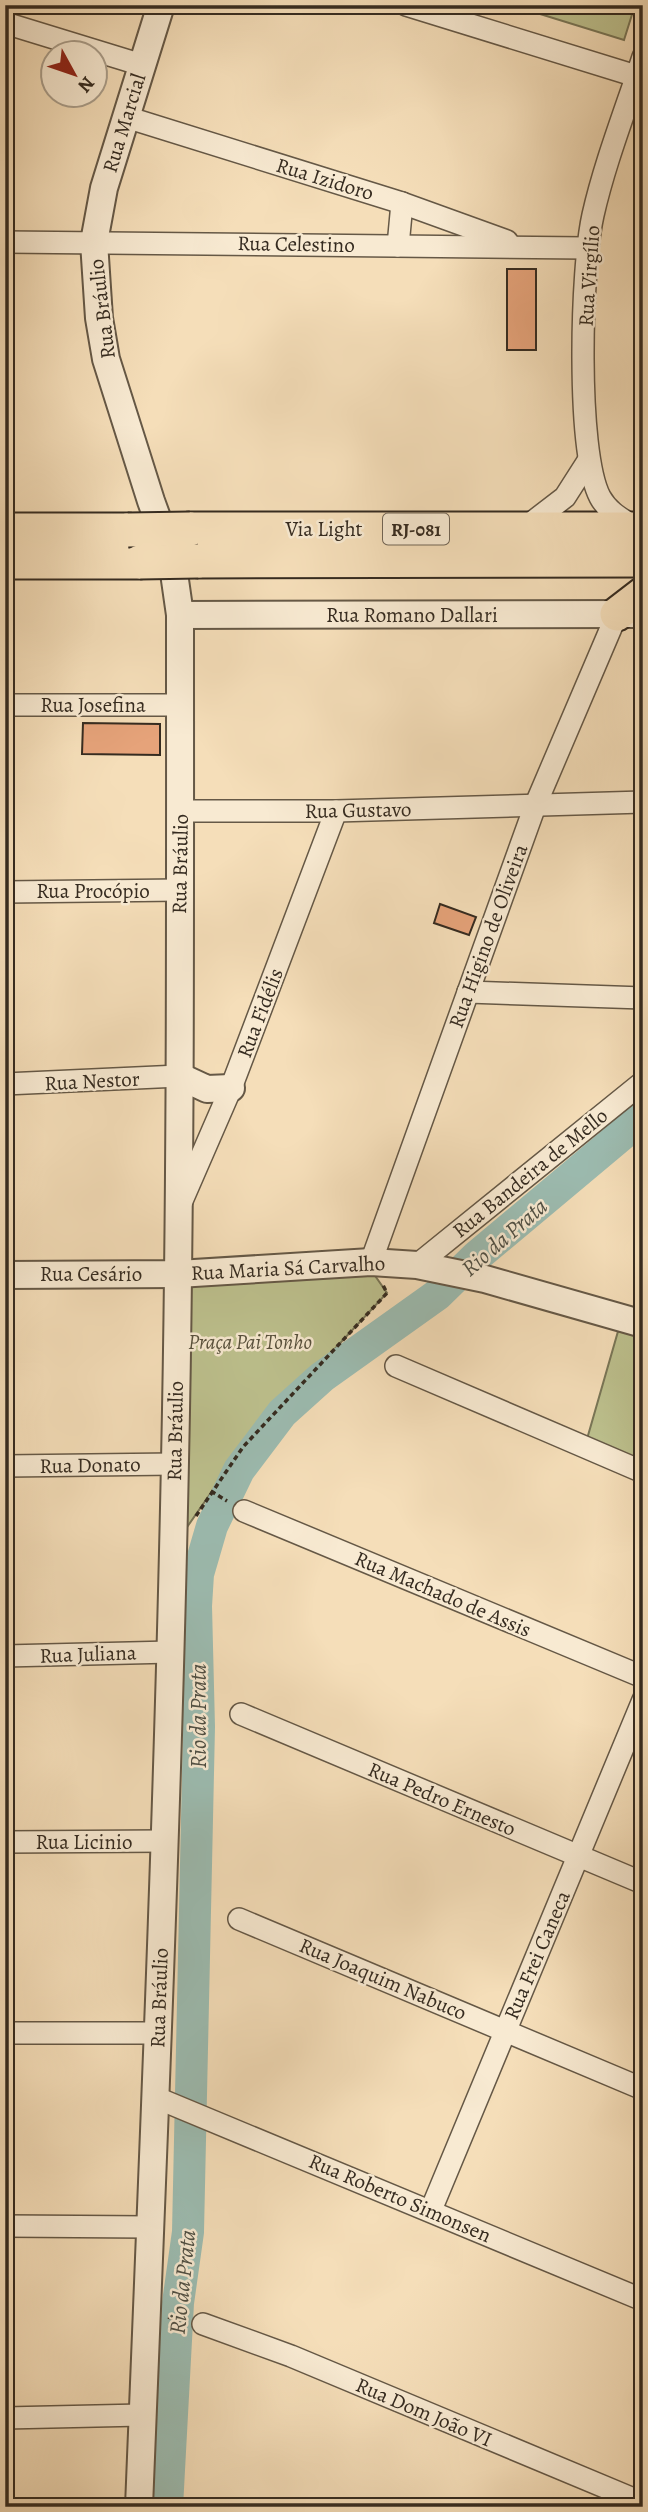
<svg xmlns="http://www.w3.org/2000/svg" width="648" height="2512" font-family="Alegreya,serif">
	<style>
		.green { fill: #bdc18e; stroke: #797657; stroke-width: 2 }
		.lines { fill: none; stroke-linecap: round; stroke-linejoin: round }
		.river { stroke: #9cbcb1; stroke-width: 32 }
		.building { fill: #e6a37a; stroke: #352b20; stroke-width: 2 }
		.minor-casing { stroke: #655846; stroke-width: 24 }
		.tertiary-casing { stroke: #655846; stroke-width: 30 }
		.primary-casing { stroke: #352b20; stroke-width: 37 }
		.path { stroke: #352b20; stroke-width: 3.5; stroke-dasharray: 5 3.5; stroke-linecap: butt }
		.minor { stroke: #f8ead2; stroke-width: 21 }
		.tertiary { stroke: #f8ead2; stroke-width: 26 }
		.primary { stroke: #f5deb9; stroke-width: 33 }
		.primary-bridge-casing { stroke: #352b20; stroke-width: 37; stroke-linecap: butt }
		.primary-bridge { stroke: #f5deb9; stroke-width: 33 }
		.labels { text-anchor: middle; stroke-width: 5; stroke-linejoin: round; paint-order: stroke }
		.shield { fill: #f8ead2; stroke: #706455; stroke-width: 2 }
		.shield-label { font-size: 19px; font-weight: bold; fill: #352b20 }
		.street-label { font-size: 21px; fill: #352b20; stroke: #f8ead2 }
		.park-label { font-size: 21px; font-style: italic; fill: #57503c; stroke: #f8ead2 }
		.water-label { font-size: 23px; font-style: italic; fill: #4f4f44; stroke: #f8ead2 }
	</style>
	<rect width="100%" height="100%" fill="#f5deb9"/>
	<filter id="stains"><feTurbulence type="fractalNoise" baseFrequency=".00286" numOctaves="4"/><feColorMatrix values="0 0 0 0 .2 0 0 0 0 .09 0 0 0 0 .02 0 0 0 .5 -.17"/></filter>
	<radialGradient id="worn" r=".72"><stop offset=".6" stop-color="#630" stop-opacity="0"/><stop offset="1" stop-color="#630" stop-opacity=".3"/></radialGradient>
	<g class="green">
		<polygon points="511,5 635,5 624,40"/>
		<polygon points="371,1270 387,1293 243,1447 178,1540 188,1280"/>
		<polygon points="621,1321 643,1326 643,1470 585,1446"/>
	</g>
	<g class="lines">
		<polyline class="river" points="167,2507 178,2303 188,2232 199,1727 196,1606 198,1574 212,1526 239,1470 282,1413 322,1377 437,1295 477,1256 643,1117"/>
	</g>
	<g class="building">
		<rect x="507" y="269" width="29" height="81"/>
		<polygon points="83,723 160,724 160,755 82,754"/>
		<polygon points="440,904 476,917 469,935 434,923"/>
	</g>
	<g class="lines">
		<g class="minor-casing">
			<g id="minor">
				<polyline points="406,5 636,76"/>
				<polyline points="5,23 142,65"/>
				<polyline points="126,117 402,203 507,241"/>
				<polyline points="5,242 587,248"/>
				<polyline points="398,246 402,203"/>
				<polyline points="526,527 565,497 588,461"/>
				<path d="M636,528c-14,-9 -28,-16 -36,-31 -24,-46 -19,-229 -7,-282 12,-53 33,-106 50,-158"/>
				<polyline points="5,705 180,705"/>
				<polyline points="181,811 336,811 643,802"/>
				<polyline points="5,892 180,890"/>
				<polyline points="468,992 643,998"/>
				<polyline points="5,1084 179,1076"/>
				<polyline points="181,1203 231,1088 336,811"/>
				<polyline points="371,1262 535,806 617,614"/>
				<polyline points="417,1265 643,1082"/>
				<polyline points="396,1366 643,1472"/>
				<polyline points="5,1466 175,1464"/>
				<polyline points="244,1511 643,1677"/>
				<polyline points="5,1656 171,1652"/>
				<polyline points="241,1714 643,1883"/>
				<polyline points="5,1842 164,1841"/>
				<polyline points="239,1919 643,2089"/>
				<polyline points="5,2033 157,2033"/>
				<polyline points="157,2098 643,2300"/>
				<polyline points="431,2210 643,1700"/>
				<polyline points="5,2226 149,2227"/>
				<polyline points="203,2324 291,2356 643,2503"/>
				<polyline points="5,2418 142,2415"/>
			</g>
		</g>
		<g class="tertiary-casing">
			<g id="tertiary">
				<polyline points="180,615 637,614"/>
				<polyline points="179,1076 207,1089 231,1088"/>
				<polyline points="5,1275 178,1274 371,1262 417,1265 485,1279 643,1324"/>
				<path d="M139,2507c14,-349 29,-697 36,-1046 6,-281 5,-564 5,-846l-8,-56 -21,-58 -45,-142 -7,-41 -5,-76 10,-54 57,-183"/>
			</g>
		</g>
		<g class="primary-casing">
			<g id="primary">
				<polyline points="190,529 643,529"/>
				<polyline points="5,530 128,530"/>
				<polyline points="198,561 643,560"/>
				<polyline points="5,562 140,562"/>
				<polyline points="617,614 643,594"/>
			</g>
		</g>
		<g class="path">
			<polyline points="211,1491 227,1501"/>
			<polyline points="196,1516 243,1447 387,1293 383,1285"/>
			<polyline points="168,2317 184,2321"/>
		</g>
		<use href="#minor" class="minor"/>
		<use href="#tertiary" class="tertiary"/>
		<use href="#primary" class="primary"/>
		<g class="primary-bridge-casing">
			<g id="primary-bridge">
				<polyline points="128,530 190,529"/>
				<polyline points="140,562 198,561"/>
			</g>
		</g>
		<use href="#primary-bridge" class="primary-bridge"/>
	</g>
	<g class="labels">
		<rect class="shield" x="383" y="513.5" width="66" height="31" rx="5"/>
		<g class="shield-label">
			<text x="416" y="536">RJ-081</text>
		</g>
		<g class="street-label">
			<text transform="translate(124 123) rotate(-73)" y="7">Rua Marcial</text>
			<text transform="translate(325 179) rotate(17)" y="7">Rua Izidoro</text>
			<text transform="translate(296 244) rotate(1)" y="7">Rua Celestino</text>
			<text transform="translate(589 276) rotate(-86)" y="7">Rua Virgílio</text>
			<text transform="translate(102 309) rotate(-97)" y="7">Rua Bráulio</text>
			<text x="324" y="536">Via Light</text>
			<text x="412" y="622">Rua Romano Dallari</text>
			<text x="93" y="712">Rua Josefina</text>
			<text transform="translate(358 810) rotate(-1)" y="7">Rua Gustavo</text>
			<text transform="translate(180 864) rotate(-89)" y="7">Rua Bráulio</text>
			<text x="93" y="898">Rua Procópio</text>
			<text transform="translate(488 936) rotate(-70)" y="7">Rua Higino de Oliveira</text>
			<text transform="translate(260 1013) rotate(-69)" y="7">Rua Fidélis</text>
			<text transform="translate(92 1081) rotate(-3)" y="7">Rua Nestor</text>
			<text transform="translate(530 1173) rotate(-39)" y="7">Rua Bandeira de Mello</text>
			<text transform="translate(288 1268) rotate(-3)" y="7">Rua Maria Sá Carvalho</text>
			<text x="91" y="1281">Rua Cesário</text>
			<text transform="translate(175 1431) rotate(-89)" y="7">Rua Bráulio</text>
			<text transform="translate(90 1465) rotate(-1)" y="7">Rua Donato</text>
			<text transform="translate(443 1594) rotate(23)" y="7">Rua Machado de Assis</text>
			<text transform="translate(88 1654) rotate(-2)" y="7">Rua Juliana</text>
			<text transform="translate(442 1799) rotate(23)" y="7">Rua Pedro Ernesto</text>
			<text x="84" y="1849">Rua Licinio</text>
			<text transform="translate(537 1955) rotate(-67)" y="7">Rua Frei Caneca</text>
			<text transform="translate(383 1979) rotate(23)" y="7">Rua Joaquim Nabuco</text>
			<text transform="translate(159 1998) rotate(-88)" y="7">Rua Bráulio</text>
			<text transform="translate(400 2198) rotate(23)" y="7">Rua Roberto Simonsen</text>
			<text transform="translate(424 2412) rotate(23)" y="7">Rua Dom João VI</text>
		</g>
		<g class="park-label">
			<text x="250" y="1349">Praça Pai Tonho</text>
		</g>
		<g class="water-label">
			<text transform="translate(504 1237) rotate(-41)" y="8">Rio da Prata</text>
			<text transform="translate(198 1716) rotate(-90)" y="8">Rio da Prata</text>
			<text transform="translate(182 2282) rotate(-84)" y="8">Rio da Prata</text>
		</g>
	</g>
	<rect width="648" height="2512" fill="none" stroke="#f5deb9" stroke-width="28"/>
	<rect x="7" y="7" width="634" height="2498" fill="none" stroke="#352b20" stroke-width="3.5"/>
	<rect x="14" y="14" width="620" height="2484" fill="none" stroke="#352b20" stroke-width="2"/>
	<g transform="translate(74 74) rotate(130)"><circle r="33" fill="#f8ead2" stroke="#aa9e8b" stroke-width="2"/>
	<path d="M0-5L12 26L0 18L-12 26Z" fill="#8f2418"/>
	<text y="-10" font-size="19" font-weight="bold" text-anchor="middle" fill="#352b20">N</text>
	</g>
	<rect width="100%" height="100%" filter="url(#stains)"/>
	<rect width="100%" height="100%" fill="url(#worn)"/>
</svg>
